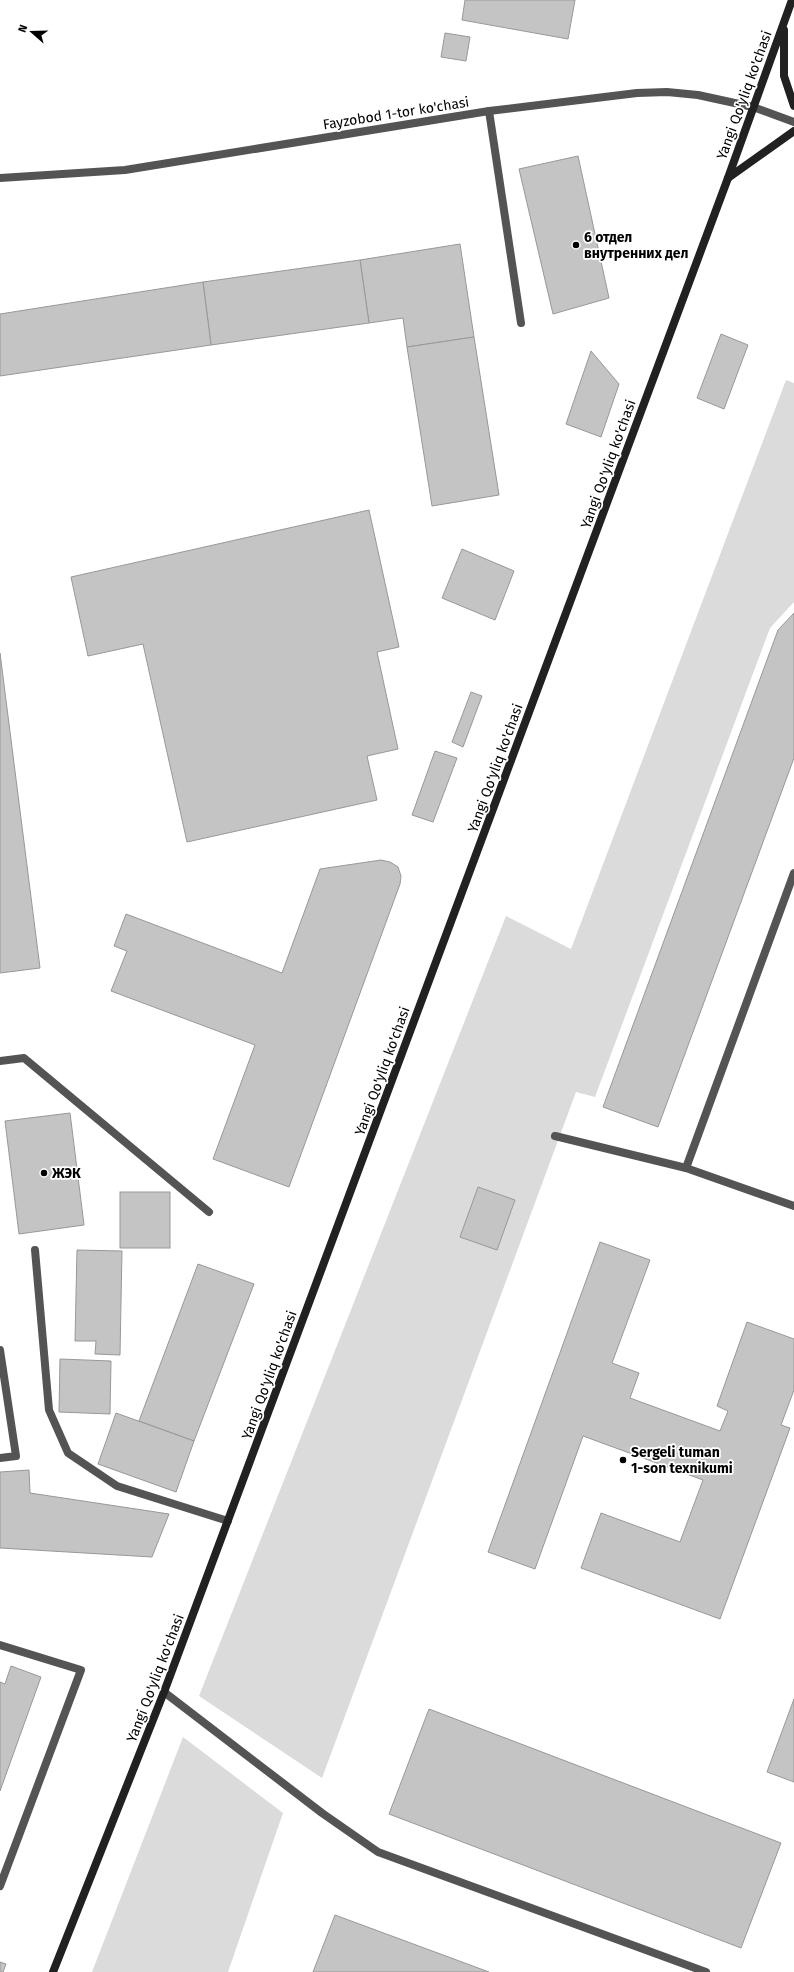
<svg xmlns="http://www.w3.org/2000/svg" width="794" height="1972" font-family="'Fira Sans',sans-serif">
	<style>
		.green { fill: #dbdbdb }
		.building { fill: #c4c4c4; stroke: #989898 }
		.lines { fill: none; stroke-linecap: round; stroke-linejoin: round }
		.lane { stroke: #545454; stroke-width: 8 }
		.street { stroke: #545454; stroke-width: 8 }
		.secondary { stroke: #212121; stroke-width: 8 }
		.poi-dot { fill: #000; stroke: #fff; stroke-width: 1.5 }
		.labels { text-anchor: middle; stroke-width: 3.5; stroke-linejoin: round; paint-order: stroke }
		.street-label { font-size: 14px; fill: #000; stroke: #fff }
		.poi-label { font-size: 14px; font-weight: bold; fill: #000; stroke: #fff; text-anchor: start }
	</style>
	<rect width="100%" height="100%" fill="#fff"/>
	<g class="green">
		<polygon points="786,380 794,383 794,602 770,628 595,1097 576,1092 322,1778 199,1696 506,916 571,949"/>
		<polygon points="183,1737 283,1813 228,1972 92,1972"/>
	</g>
	<g class="building">
		<polygon points="465,0 575,0 568,39 462,20"/>
		<polygon points="445,33 470,37 466,61 441,57"/>
		<polygon points="578,156 609,298 553,314 519,169"/>
		<polygon points="460,244 474,337 407,347 403,318 369,323 360,260"/>
		<polygon points="360,260 369,323 211,345 203,282"/>
		<polygon points="203,282 211,345 0,376 0,314"/>
		<polygon points="721,334 748,345 724,409 697,398"/>
		<polygon points="474,337 499,495 432,506 407,347"/>
		<polygon points="591,351 619,384 601,437 566,424"/>
		<polygon points="369,510 399,647 377,652 398,749 367,756 377,800 187,842 143,644 88,656 71,577"/>
		<polygon points="462,549 514,571 495,620 442,598"/>
		<polygon points="794,613 794,758 658,1127 603,1107 778,630"/>
		<polygon points="0,653 40,968 0,973"/>
		<polygon points="471,692 482,696 463,747 452,742"/>
		<polygon points="435,751 457,758 433,822 412,815"/>
		<polygon points="381,860 390,862 398,867 401,876 400,884 289,1187 213,1159 255,1045 111,991 127,951 114,946 126,914 282,973 320,869"/>
		<polygon points="70,1113 84,1225 19,1234 5,1121"/>
		<polygon points="478,1187 515,1200 497,1250 460,1237"/>
		<rect x="120" y="1192" width="50" height="56"/>
		<polygon points="600,1242 650,1260 612,1363 639,1373 630,1398 720,1431 728,1411 717,1406 747,1322 794,1339 794,1390 781,1425 790,1428 720,1619 581,1568 601,1513 680,1542 703,1480 583,1436 535,1569 488,1552"/>
		<polygon points="77,1250 122,1251 120,1355 95,1354 96,1341 75,1341"/>
		<polygon points="198,1264 254,1284 194,1441 139,1421"/>
		<polygon points="60,1359 111,1361 110,1414 59,1412"/>
		<polygon points="116,1413 194,1441 176,1492 98,1464"/>
		<polygon points="29,1470 30,1493 169,1514 152,1557 0,1548 0,1472"/>
		<polygon points="11,1666 41,1677 0,1791 0,1682 5,1684"/>
		<polygon points="794,1699 794,1782 767,1772"/>
		<polygon points="429,1709 781,1843 741,1948 389,1814"/>
		<polygon points="335,1915 489,1972 313,1972"/>
		<polygon points="0,1962 6,1964 3,1972 0,1972"/>
	</g>
	<g class="lines">
		<g class="lane">
			<polyline points="489,111 521,323"/>
			<polyline points="0,1061 24,1058 209,1212"/>
			<polyline points="686,1168 794,873"/>
			<polyline points="35,1250 49,1410 68,1453 117,1486 228,1521"/>
			<polyline points="0,1350 16,1456 0,1458"/>
			<polyline points="0,1645 81,1670 0,1886"/>
			<polyline points="164,1692 322,1813 378,1852 706,1972"/>
		</g>
		<g class="street">
			<polyline points="0,178 125,170 489,111 637,93 667,92 698,95 753,107 794,122"/>
			<polyline points="555,1136 686,1168 794,1206"/>
		</g>
		<g class="secondary">
			<polyline points="784,30 784,76 794,106"/>
			<polyline points="728,178 794,131"/>
			<polyline points="53,1972 164,1692 728,178 792,0"/>
		</g>
	</g>
	<g class="poi-dot">
		<circle cx="576" cy="245" r="4"/>
		<circle cx="44" cy="1173" r="4"/>
		<circle cx="623" cy="1460" r="4"/>
	</g>
	<g class="labels">
		<g class="street-label">
			<text transform="translate(744 95) rotate(-70)" y="5">Yangi Qo'yliq ko'chasi</text>
			<text transform="translate(396 113) rotate(-9)" y="5">Fayzobod 1-tor ko'chasi</text>
			<text transform="translate(608 464) rotate(-70)" y="5">Yangi Qo'yliq ko'chasi</text>
			<text transform="translate(495 768) rotate(-70)" y="5">Yangi Qo'yliq ko'chasi</text>
			<text transform="translate(382 1071) rotate(-70)" y="5">Yangi Qo'yliq ko'chasi</text>
			<text transform="translate(269 1375) rotate(-70)" y="5">Yangi Qo'yliq ko'chasi</text>
			<text transform="translate(155 1678) rotate(-69)" y="5">Yangi Qo'yliq ko'chasi</text>
		</g>
		<g class="poi-label">
			<text x="584" y="242">6 отдел<tspan x="584" dy="16">внутренних дел</tspan></text>
			<text x="52" y="1178">ЖЭК</text>
			<text x="631" y="1457">Sergeli tuman<tspan x="631" dy="16">1-son texnikumi</tspan></text>
		</g>
	</g>
	<g transform="translate(32 32) rotate(290)" stroke="#ffffff" stroke-width="3" paint-order="stroke">
	<path d="M0-3L7 15L0 10L-7 15Z" fill="#000000"/>
	<text y="-6" font-size="11" font-weight="bold" text-anchor="middle" fill="#000000">N</text>
	</g>
</svg>
